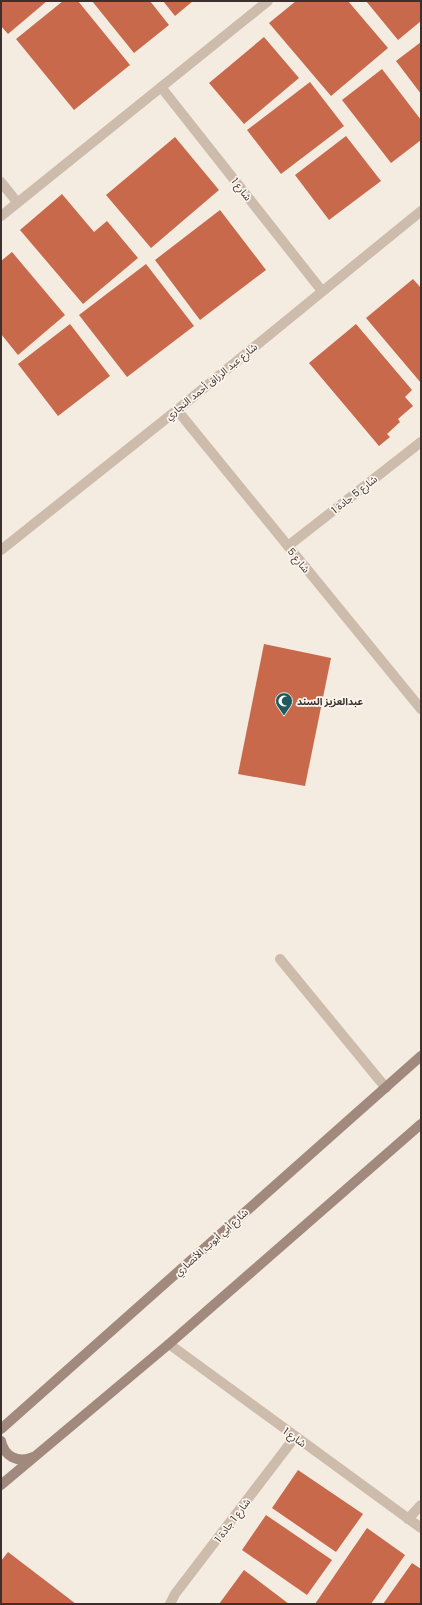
<svg xmlns="http://www.w3.org/2000/svg" width="422" height="1605" font-family="Poppins,'Noto Sans Arabic',sans-serif">
	<style>
		.building { fill: #c8694b }
		.lines { fill: none; stroke-linecap: round; stroke-linejoin: round }
		.lane { stroke: #cdbbac; stroke-width: 10 }
		.street { stroke: #cdbbac; stroke-width: 10 }
		.secondary { stroke: #a18a7d; stroke-width: 10 }
		.labels { text-anchor: middle; stroke-width: 3.5; stroke-linejoin: round; paint-order: stroke }
		.street-label { font-size: 10px; fill: #3b302b; stroke: #fbf5ee }
		.poi-label { font-size: 10px; font-weight: bold; fill: #3b302b; stroke: #fbf5ee; text-anchor: start }
	</style>
	<rect width="100%" height="100%" fill="#f4ebe1"/>
	<g class="building">
		<polygon points="1,1 47,1 8,34 1,26"/>
		<polygon points="63,1 78,1 130,65 74,110 16,39"/>
		<polygon points="92,1 150,1 169,25 134,53"/>
		<polygon points="163,1 193,1 175,16"/>
		<polygon points="296,1 348,1 388,48 331,96 269,23"/>
		<polygon points="366,1 421,1 421,21 398,40"/>
		<polygon points="264,37 299,78 244,124 209,83"/>
		<polygon points="421,42 421,94 396,61"/>
		<polygon points="382,69 421,120 421,140 391,163 342,100"/>
		<polygon points="310,82 344,126 281,174 247,130"/>
		<polygon points="346,136 381,181 329,220 295,175"/>
		<polygon points="175,137 219,190 151,248 106,195"/>
		<polygon points="62,194 94,232 107,221 138,258 83,304 20,230"/>
		<polygon points="220,210 266,270 200,320 155,260"/>
		<polygon points="12,252 65,315 18,355 1,334 1,261"/>
		<polygon points="146,264 194,326 127,377 79,315"/>
		<polygon points="413,279 421,288 421,383 366,318"/>
		<polygon points="70,324 110,376 58,416 18,364"/>
		<polygon points="356,324 412,390 405,397 413,406 398,419 400,422 387,434 390,437 379,446 309,363"/>
		<polygon points="264,644 331,658 305,786 238,774"/>
		<polygon points="298,1470 363,1514 336,1552 272,1508"/>
		<polygon points="266,1515 332,1560 307,1595 242,1550"/>
		<polygon points="367,1528 405,1555 371,1604 315,1604"/>
		<polygon points="8,1552 76,1604 1,1604 1,1561"/>
		<polygon points="412,1563 421,1569 421,1604 383,1604"/>
		<polygon points="244,1570 289,1604 219,1604"/>
	</g>
	<g class="lines">
		<g class="lane">
			<polyline points="1,182 17,202"/>
			<polyline points="280,959 386,1088"/>
			<polyline points="408,1519 421,1505"/>
		</g>
		<g class="street">
			<polyline points="161,87 322,291"/>
			<polyline points="1,216 268,1"/>
			<polyline points="177,410 421,709"/>
			<polyline points="288,546 421,442"/>
			<polyline points="1,550 177,410 421,211"/>
			<polyline points="169,1344 421,1528"/>
			<polyline points="170,1604 175,1594 295,1437"/>
		</g>
		<g class="secondary">
			<polyline points="1,1429 421,1056"/>
			<path d="M1,1441c3,15 17,23 32,16"/>
			<polyline points="1,1485 169,1344 421,1124"/>
		</g>
	</g>
	<defs>
		<g id="mosque-pin" transform="scale(0.9)"><path d="M0 17L-7.5 6A9.5 9.5 0 1 1 7.5 6Z" fill="#1f5a5e" stroke="#fbf5ee"/><path d="M3.5-4.9A6 6 0 1 0 3.5 4.9A5 5 0 1 1 3.5-4.9Z" fill="#fff"/></g>
	</defs>
	<g fill-rule="evenodd">
		<use href="#mosque-pin" x="284" y="701"/>
	</g>
	<g class="labels">
		<g class="street-label">
			<text transform="translate(242 189) rotate(52)" y="4">شارع 1</text>
			<text transform="translate(211 381) rotate(-39)" y="4">شارع عبد الرزاق أحمد النجاري</text>
			<text transform="translate(354 494) rotate(-38)" y="4">شارع 5 جادة 1</text>
			<text transform="translate(299 560) rotate(51)" y="4">شارع 5</text>
			<text transform="translate(211 1242) rotate(-42)" y="4">شارع أبي أيوب الأنصاري</text>
			<text transform="translate(295 1437) rotate(36)" y="4">شارع 1</text>
			<text transform="translate(232 1520) rotate(-53)" y="4">شارع 1 جادة 1</text>
		</g>
		<g class="poi-label">
			<text x="297" y="705">عبدالعزيز السند</text>
		</g>
	</g>
	<rect width="422" height="1605" fill="none" stroke="#3b302b" stroke-width="4"/>
</svg>
